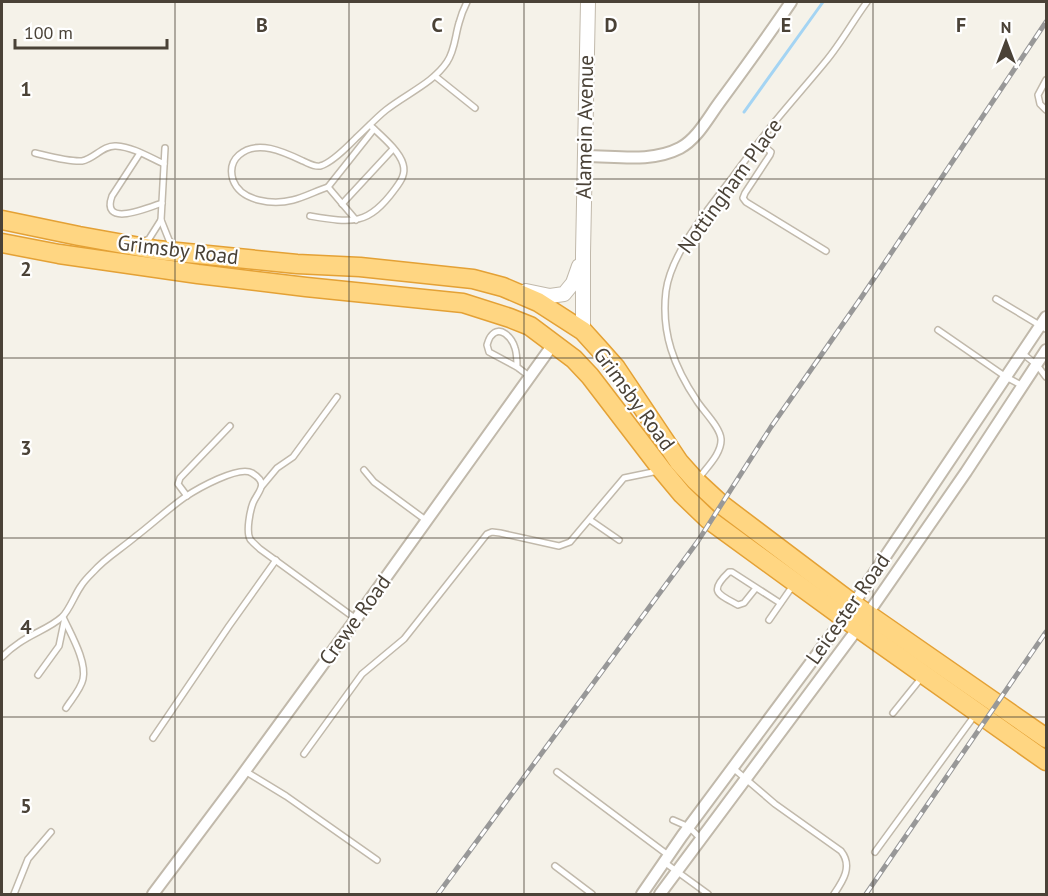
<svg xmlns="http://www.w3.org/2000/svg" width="1048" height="896" font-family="'PT Sans',sans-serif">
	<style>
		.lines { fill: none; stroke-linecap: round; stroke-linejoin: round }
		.stream { stroke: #a4d4f3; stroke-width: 3 }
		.service-casing { stroke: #c1b9ab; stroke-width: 8 }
		.minor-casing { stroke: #c1b9ab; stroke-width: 14 }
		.tertiary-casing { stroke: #c1b9ab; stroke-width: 16 }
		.trunk-casing { stroke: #e4a135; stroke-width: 21 }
		.service { stroke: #fff; stroke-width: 5 }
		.minor { stroke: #fff; stroke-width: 10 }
		.tertiary { stroke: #fff; stroke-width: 14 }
		.trunk { stroke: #ffd682; stroke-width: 18 }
		.rail-casing { stroke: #989898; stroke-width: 5 }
		.rail { stroke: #fff; stroke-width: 3; stroke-dasharray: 9; stroke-linecap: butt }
		.grid { fill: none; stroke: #4a4237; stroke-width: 1.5; stroke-opacity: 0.55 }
		.labels { text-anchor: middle; stroke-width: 4.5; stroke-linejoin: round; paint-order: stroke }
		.street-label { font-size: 21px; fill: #4a4237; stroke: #fff }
		.grid-label { font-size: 20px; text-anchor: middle; font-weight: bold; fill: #4a4237; stroke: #fff; stroke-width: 4.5; stroke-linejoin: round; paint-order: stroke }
	</style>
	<rect width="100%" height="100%" fill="#f5f2e9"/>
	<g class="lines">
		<polyline class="stream" points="744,112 823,2"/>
		<g class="service-casing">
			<g id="service">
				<polyline points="435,76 475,108"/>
				<polyline points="1046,80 1038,95 1040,104 1046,110"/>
				<polyline points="759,142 771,152 770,155 745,193 743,198 746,202 826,251"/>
				<path d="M35,153c13,3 34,9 47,8 12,-2 21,-16 34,-15 17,1 33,11 48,18"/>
				<path d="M140,153l-28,43c-12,33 38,11 50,7"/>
				<path d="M328,187c-12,4 -23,10 -35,13 -19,5 -52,2 -60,-20 -3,-10 -2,-18 6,-25 18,-16 45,-3 64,6 5,2 11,6 17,5 12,-3 28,-20 36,-28 10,-9 20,-20 30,-28 20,-16 47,-27 61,-48 8,-12 8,-26 12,-39 2,-8 5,-15 8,-21"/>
				<polyline points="342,204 393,149"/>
				<path d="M310,216c42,7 58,10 85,-27 6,-8 11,-15 8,-25 -4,-14 -23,-29 -33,-39"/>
				<polyline points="161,220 169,240 176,247"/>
				<polyline points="356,220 328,187 374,129"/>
				<polyline points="144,241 149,239 161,220 165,148"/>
				<polyline points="996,299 1046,329"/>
				<polyline points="938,330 1006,377 1023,386"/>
				<polyline points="1022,353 1037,365 1046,377"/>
				<path d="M517,367c0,-7 0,-13 -2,-19 -3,-10 -15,-24 -24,-12 -2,2 -3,6 -4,9l2,7 28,15 12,9"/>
				<polyline points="364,470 374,482 427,521"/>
				<path d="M699,478c8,-11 23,-25 22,-39 -1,-12 -17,-27 -24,-38 -23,-34 -36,-68 -31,-110 5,-38 43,-83 66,-113 13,-18 27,-36 41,-54 17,-21 35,-41 53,-63 15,-18 27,-40 41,-59"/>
				<polyline points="262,486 277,468 293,457 337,397"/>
				<polyline points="187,496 178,484 180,478 230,426"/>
				<polyline points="590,520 619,540"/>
				<path d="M756,588l-12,15 -6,2c-20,-11 -30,-13 -9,-33h3l48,31"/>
				<path d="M63,617c7,16 24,44 20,62 -2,10 -12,21 -17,29"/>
				<polyline points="769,620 794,584"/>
				<path d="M2,657c5,-5 11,-10 17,-14 14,-10 31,-15 43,-26 7,-6 13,-23 19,-31 3,-5 8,-10 12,-14 12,-14 28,-23 42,-35 17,-13 33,-28 50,-40 12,-8 54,-32 67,-24 18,11 6,18 1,30 -3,8 -7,28 -3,36 2,3 7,7 10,10l96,70"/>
				<polyline points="38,675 59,646 64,622"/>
				<polyline points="893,713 922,677"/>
				<polyline points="153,738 229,626 276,560"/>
				<polyline points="304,754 362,674 404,639 487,534 492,532 500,533 559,546 570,542 624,478 658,471"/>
				<path d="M733,768l42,36 66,47c12,15 2,30 -7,43"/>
				<polyline points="245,771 286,796 377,860"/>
				<polyline points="557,772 668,855"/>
				<polyline points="673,820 689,827 701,839"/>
				<polyline points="875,852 975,715"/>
				<polyline points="664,862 708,894"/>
				<polyline points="555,866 592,894"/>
				<polyline points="14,894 28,859 51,832"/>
			</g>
		</g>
		<g class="minor-casing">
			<g id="minor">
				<path d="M585,156c31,0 66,7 95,-8 17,-9 28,-30 39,-45 25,-34 49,-67 72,-101"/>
				<polyline points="153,894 237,782 356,619 554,343"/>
				<polyline points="642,894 682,836 844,618 1046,317"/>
				<polyline points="660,894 858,628 966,472 1046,350"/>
			</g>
		</g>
		<g class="tertiary-casing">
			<g id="tertiary">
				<polyline points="526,291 550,296 564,294 573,283 579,266"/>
				<polyline points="583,331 583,253 588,2"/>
			</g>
		</g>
		<g class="trunk-casing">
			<g id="trunk">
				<polyline points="2,220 79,236 157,250 297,264 360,267 473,279 503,287 538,302 583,331 602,352 616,368 679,462 696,481 722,505 853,604 1046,738"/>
				<polyline points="2,243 59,254 198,274 306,287 463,303 510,318 530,326 574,359 590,376 662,470 682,494 708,519 844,618 1046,761"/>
			</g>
		</g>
		<use href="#service" class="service"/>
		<use href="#minor" class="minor"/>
		<use href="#tertiary" class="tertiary"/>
		<use href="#trunk" class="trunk"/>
		<g class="rail-casing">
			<g id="rail">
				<polyline points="438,894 698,541 771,427 861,298 1046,22"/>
				<polyline points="866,894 1046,632"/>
			</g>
		</g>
		<use href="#rail" class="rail"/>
	</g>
	<path class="grid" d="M175,2v892M349,2v892M524,2v892M699,2v892M873,2v892M2,179h1044M2,358h1044M2,538h1044M2,717h1044"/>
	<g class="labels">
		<g class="street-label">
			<text transform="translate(585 127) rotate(-89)" y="7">Alamein Avenue</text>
			<text transform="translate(730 186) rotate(-54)" y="7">Nottingham Place</text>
			<text transform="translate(178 250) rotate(7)" y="7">Grimsby Road</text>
			<text transform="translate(634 399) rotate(54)" y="7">Grimsby Road</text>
			<text transform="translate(848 609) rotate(-55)" y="7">Leicester Road</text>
			<text transform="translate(355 620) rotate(-54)" y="7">Crewe Road</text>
		</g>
	</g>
	<g class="grid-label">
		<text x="262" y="32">B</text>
		<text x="437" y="32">C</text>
		<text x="611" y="32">D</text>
		<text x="786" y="32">E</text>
		<text x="961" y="32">F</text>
		<text x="26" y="96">1</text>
		<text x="26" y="276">2</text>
		<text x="26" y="455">3</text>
		<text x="26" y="634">4</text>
		<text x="26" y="813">5</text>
	</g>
	<rect width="1048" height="896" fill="none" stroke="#4a4237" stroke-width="6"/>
	<g transform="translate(1006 42)" stroke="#ffffff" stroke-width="4.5" paint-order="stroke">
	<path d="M0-4.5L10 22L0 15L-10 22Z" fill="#4a4237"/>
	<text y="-9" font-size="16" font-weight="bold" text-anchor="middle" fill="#4a4237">N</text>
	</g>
	<path d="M15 39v9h152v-9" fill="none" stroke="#4a4237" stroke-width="3"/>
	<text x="24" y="39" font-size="18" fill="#4a4237" stroke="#ffffff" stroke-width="4.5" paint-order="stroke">100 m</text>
</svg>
